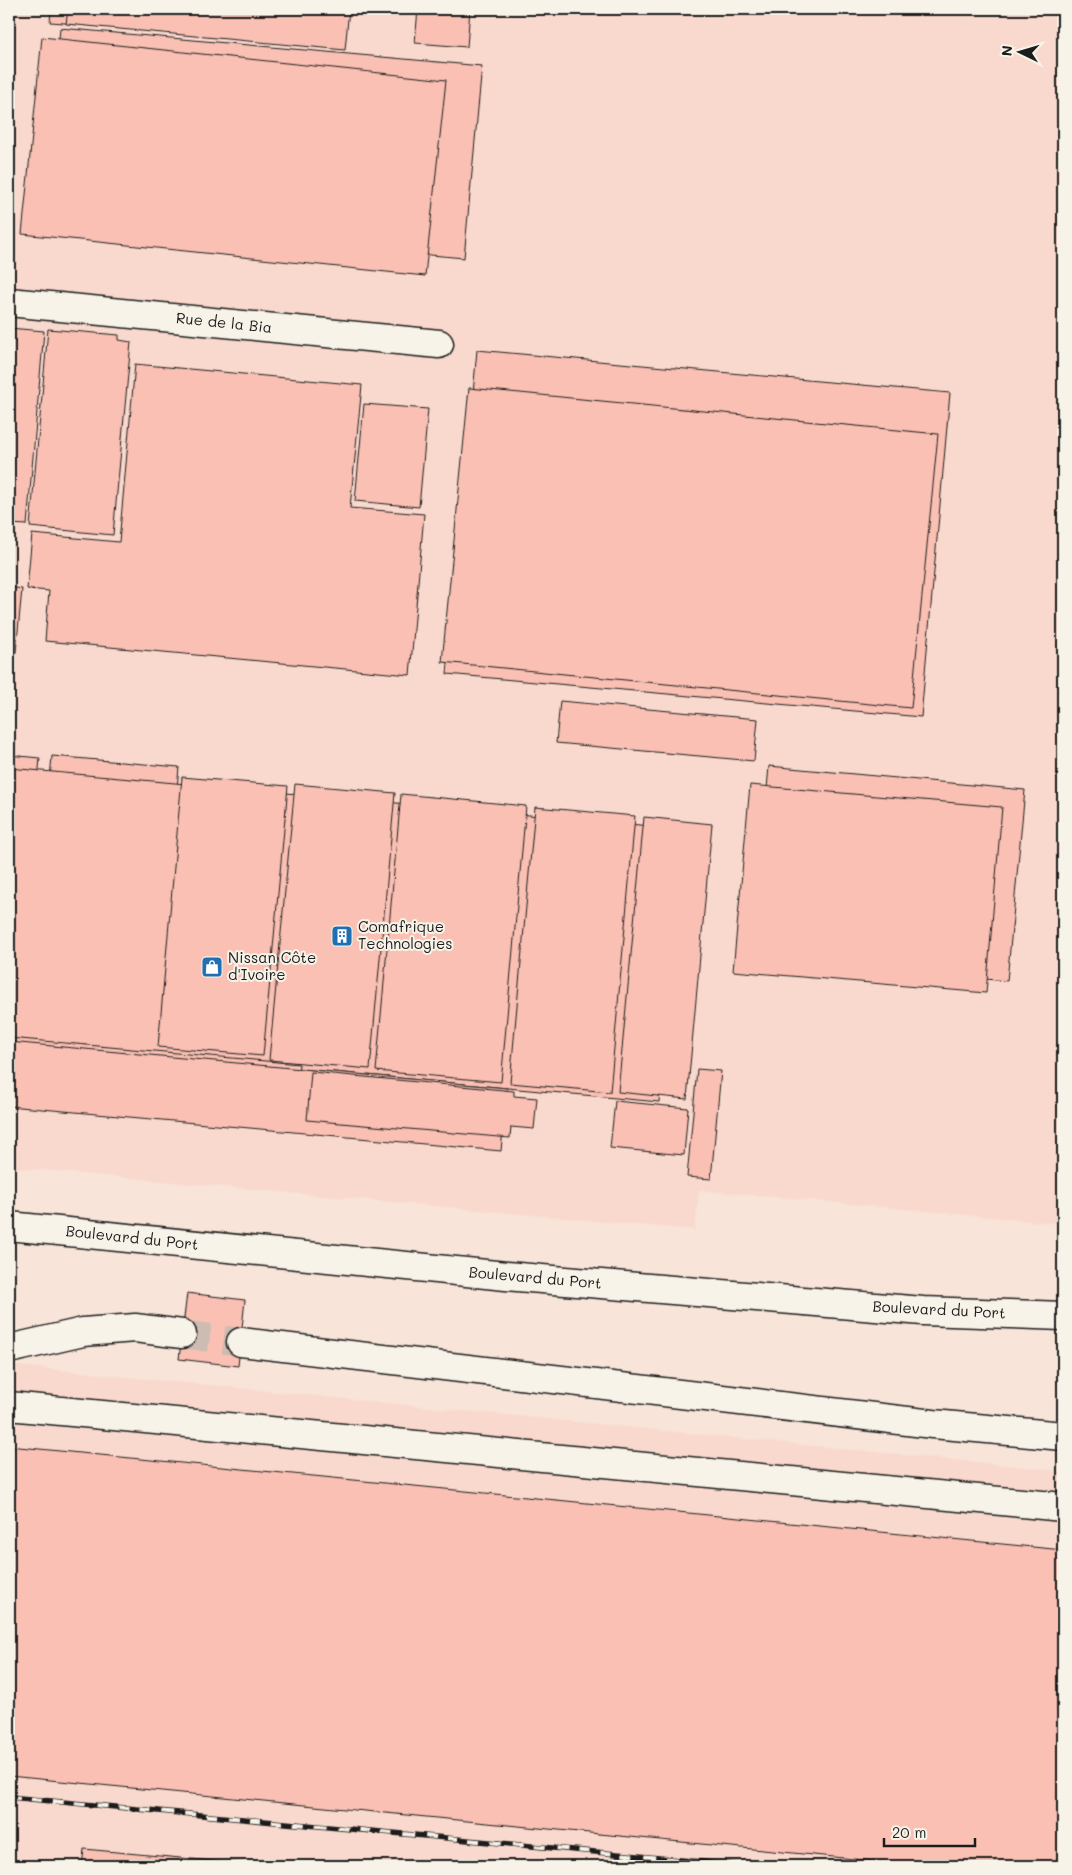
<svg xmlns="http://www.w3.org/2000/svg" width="1072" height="1875" font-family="Mali,sans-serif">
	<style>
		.built { fill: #f9d9cd }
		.building { fill: #fac0b3; stroke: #1c1c1c }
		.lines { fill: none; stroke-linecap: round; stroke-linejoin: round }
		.minor-tunnel { stroke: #ccbcb2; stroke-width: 28; stroke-dasharray: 28 14; stroke-linecap: butt }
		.minor-casing { stroke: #1c1c1c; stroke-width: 31 }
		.major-casing { stroke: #1c1c1c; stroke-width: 31 }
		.minor { stroke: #f7f3e8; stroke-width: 28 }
		.major { stroke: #f7f3e8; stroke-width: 28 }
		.rail-casing { stroke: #1c1c1c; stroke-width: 5.5 }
		.rail { stroke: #f7f3e8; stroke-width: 4; stroke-dasharray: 11; stroke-linecap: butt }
		.labels { text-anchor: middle; stroke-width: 4; stroke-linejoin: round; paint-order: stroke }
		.street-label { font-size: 15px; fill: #1c1c1c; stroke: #f7f3e8 }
		.poi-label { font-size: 15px; fill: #1c1c1c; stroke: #f7f3e8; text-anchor: start }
	</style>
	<rect width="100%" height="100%" fill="#f8e4d8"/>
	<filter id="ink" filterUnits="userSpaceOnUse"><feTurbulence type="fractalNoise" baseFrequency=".02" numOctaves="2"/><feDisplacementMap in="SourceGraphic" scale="10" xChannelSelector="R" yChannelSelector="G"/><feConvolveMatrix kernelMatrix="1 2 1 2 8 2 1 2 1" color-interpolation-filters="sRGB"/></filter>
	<g filter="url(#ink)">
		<g class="built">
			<polygon points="9,9 1063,9 1063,1224 699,1190 695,1230 9,1167"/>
			<polygon points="9,1365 1063,1471 1063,1866 9,1866"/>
		</g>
		<g class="building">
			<polygon points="51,9 325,9 323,41 50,22"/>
			<polygon points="68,9 349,9 345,50 66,24"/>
			<polygon points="418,9 470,9 467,47 415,43"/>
			<polygon points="60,28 482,66 464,258 43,220"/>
			<polygon points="42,37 446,80 425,276 22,234"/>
			<polygon points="9,328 44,331 27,525 9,524"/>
			<polygon points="48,329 119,335 119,340 131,342 113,535 30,527"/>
			<polygon points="477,350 950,393 921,717 447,674"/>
			<polygon points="135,364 362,385 350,508 424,514 410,675 45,641 49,591 27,589 32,534 119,542"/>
			<polygon points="469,388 938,434 911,708 442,662"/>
			<polygon points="364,404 428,409 419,507 355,501"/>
			<polygon points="9,587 22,589 16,652 9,652"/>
			<polygon points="560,701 758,719 754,761 556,743"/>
			<polygon points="9,755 40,758 15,1034 9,1033"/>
			<polygon points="52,756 179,767 154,1043 27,1031"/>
			<polygon points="769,766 1025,790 1007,981 752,958"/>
			<polygon points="9,768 684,829 659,1102 9,1042"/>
			<polygon points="182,777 288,786 263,1056 158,1047"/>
			<polygon points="295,784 395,793 370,1069 269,1060"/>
			<polygon points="750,785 1002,807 986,993 733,971"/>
			<polygon points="401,794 526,806 501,1082 376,1071"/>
			<polygon points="535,807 635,816 610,1092 510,1083"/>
			<polygon points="644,817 712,824 687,1099 618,1092"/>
			<polygon points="9,1038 299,1064 294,1114 9,1088"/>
			<polygon points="9,1042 507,1088 501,1151 9,1106"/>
			<polygon points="697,1069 721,1071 711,1179 687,1177"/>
			<polygon points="311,1072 514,1091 514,1096 537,1098 534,1129 511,1127 510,1138 307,1120"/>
			<polygon points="615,1101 688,1108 684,1155 610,1148"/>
			<polygon points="187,1293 245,1300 238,1366 179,1359"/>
			<polygon points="9,1446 1063,1550 1063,1866 925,1866 9,1776"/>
			<polygon points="84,1849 267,1866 82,1866"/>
		</g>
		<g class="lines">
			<polyline class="minor-tunnel" points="182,1334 241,1342"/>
			<g class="minor-casing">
				<g id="minor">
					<polyline points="9,302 439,344"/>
					<polyline points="241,1342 933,1424 1063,1436"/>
					<polyline points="9,1349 83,1332 135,1328 182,1334"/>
					<polyline points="9,1406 1063,1507"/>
				</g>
			</g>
			<g class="major-casing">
				<polyline id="major" points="9,1226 506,1276 923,1311 1063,1316"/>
			</g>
			<use href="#minor" class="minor"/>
			<use href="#major" class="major"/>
			<g class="rail-casing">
				<polyline id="rail" points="9,1797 745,1866"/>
			</g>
			<use href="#rail" class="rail"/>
		</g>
	</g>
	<defs>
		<g id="building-square" transform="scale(1.125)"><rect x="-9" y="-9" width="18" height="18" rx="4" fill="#1f6fb2" stroke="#f7f3e8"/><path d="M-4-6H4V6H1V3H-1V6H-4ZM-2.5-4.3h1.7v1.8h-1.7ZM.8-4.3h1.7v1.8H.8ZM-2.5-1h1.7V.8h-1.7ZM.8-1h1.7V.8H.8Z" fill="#fff"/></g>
		<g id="shop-square" transform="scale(1.125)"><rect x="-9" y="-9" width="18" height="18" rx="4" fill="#1f6fb2" stroke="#f7f3e8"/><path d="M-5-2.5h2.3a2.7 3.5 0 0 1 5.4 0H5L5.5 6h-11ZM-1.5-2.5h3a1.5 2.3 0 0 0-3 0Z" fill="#fff"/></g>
	</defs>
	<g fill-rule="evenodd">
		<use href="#building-square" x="342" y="936"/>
		<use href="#shop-square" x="212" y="967"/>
	</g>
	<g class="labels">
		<g class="street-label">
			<text transform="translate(224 323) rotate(6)" y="5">Rue de la Bia</text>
			<text transform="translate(132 1238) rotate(6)" y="5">Boulevard du Port</text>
			<text transform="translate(535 1278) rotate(5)" y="5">Boulevard du Port</text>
			<text transform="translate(939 1310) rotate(3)" y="5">Boulevard du Port</text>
		</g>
		<g class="poi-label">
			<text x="358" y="932">Comafrique<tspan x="358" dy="17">Technologies</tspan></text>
			<text x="228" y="963">Nissan Côte<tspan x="228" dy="17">d'Ivoire</tspan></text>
		</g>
	</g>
	<rect width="1072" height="1875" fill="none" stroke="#f7f3e8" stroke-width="30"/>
	<rect x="15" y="15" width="1042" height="1845" fill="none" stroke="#1c1c1c" stroke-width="2" filter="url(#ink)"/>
	<g transform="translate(1020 52) rotate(275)" stroke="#f7f3e8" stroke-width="4" paint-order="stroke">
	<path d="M0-4L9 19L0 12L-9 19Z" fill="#1c1c1c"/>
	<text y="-8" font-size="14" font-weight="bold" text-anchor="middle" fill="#1c1c1c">N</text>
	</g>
	<path d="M884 1838v8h91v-8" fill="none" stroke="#1c1c1c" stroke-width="2.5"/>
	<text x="892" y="1838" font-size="15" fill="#1c1c1c" stroke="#f7f3e8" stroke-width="4" paint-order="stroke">20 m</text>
</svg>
